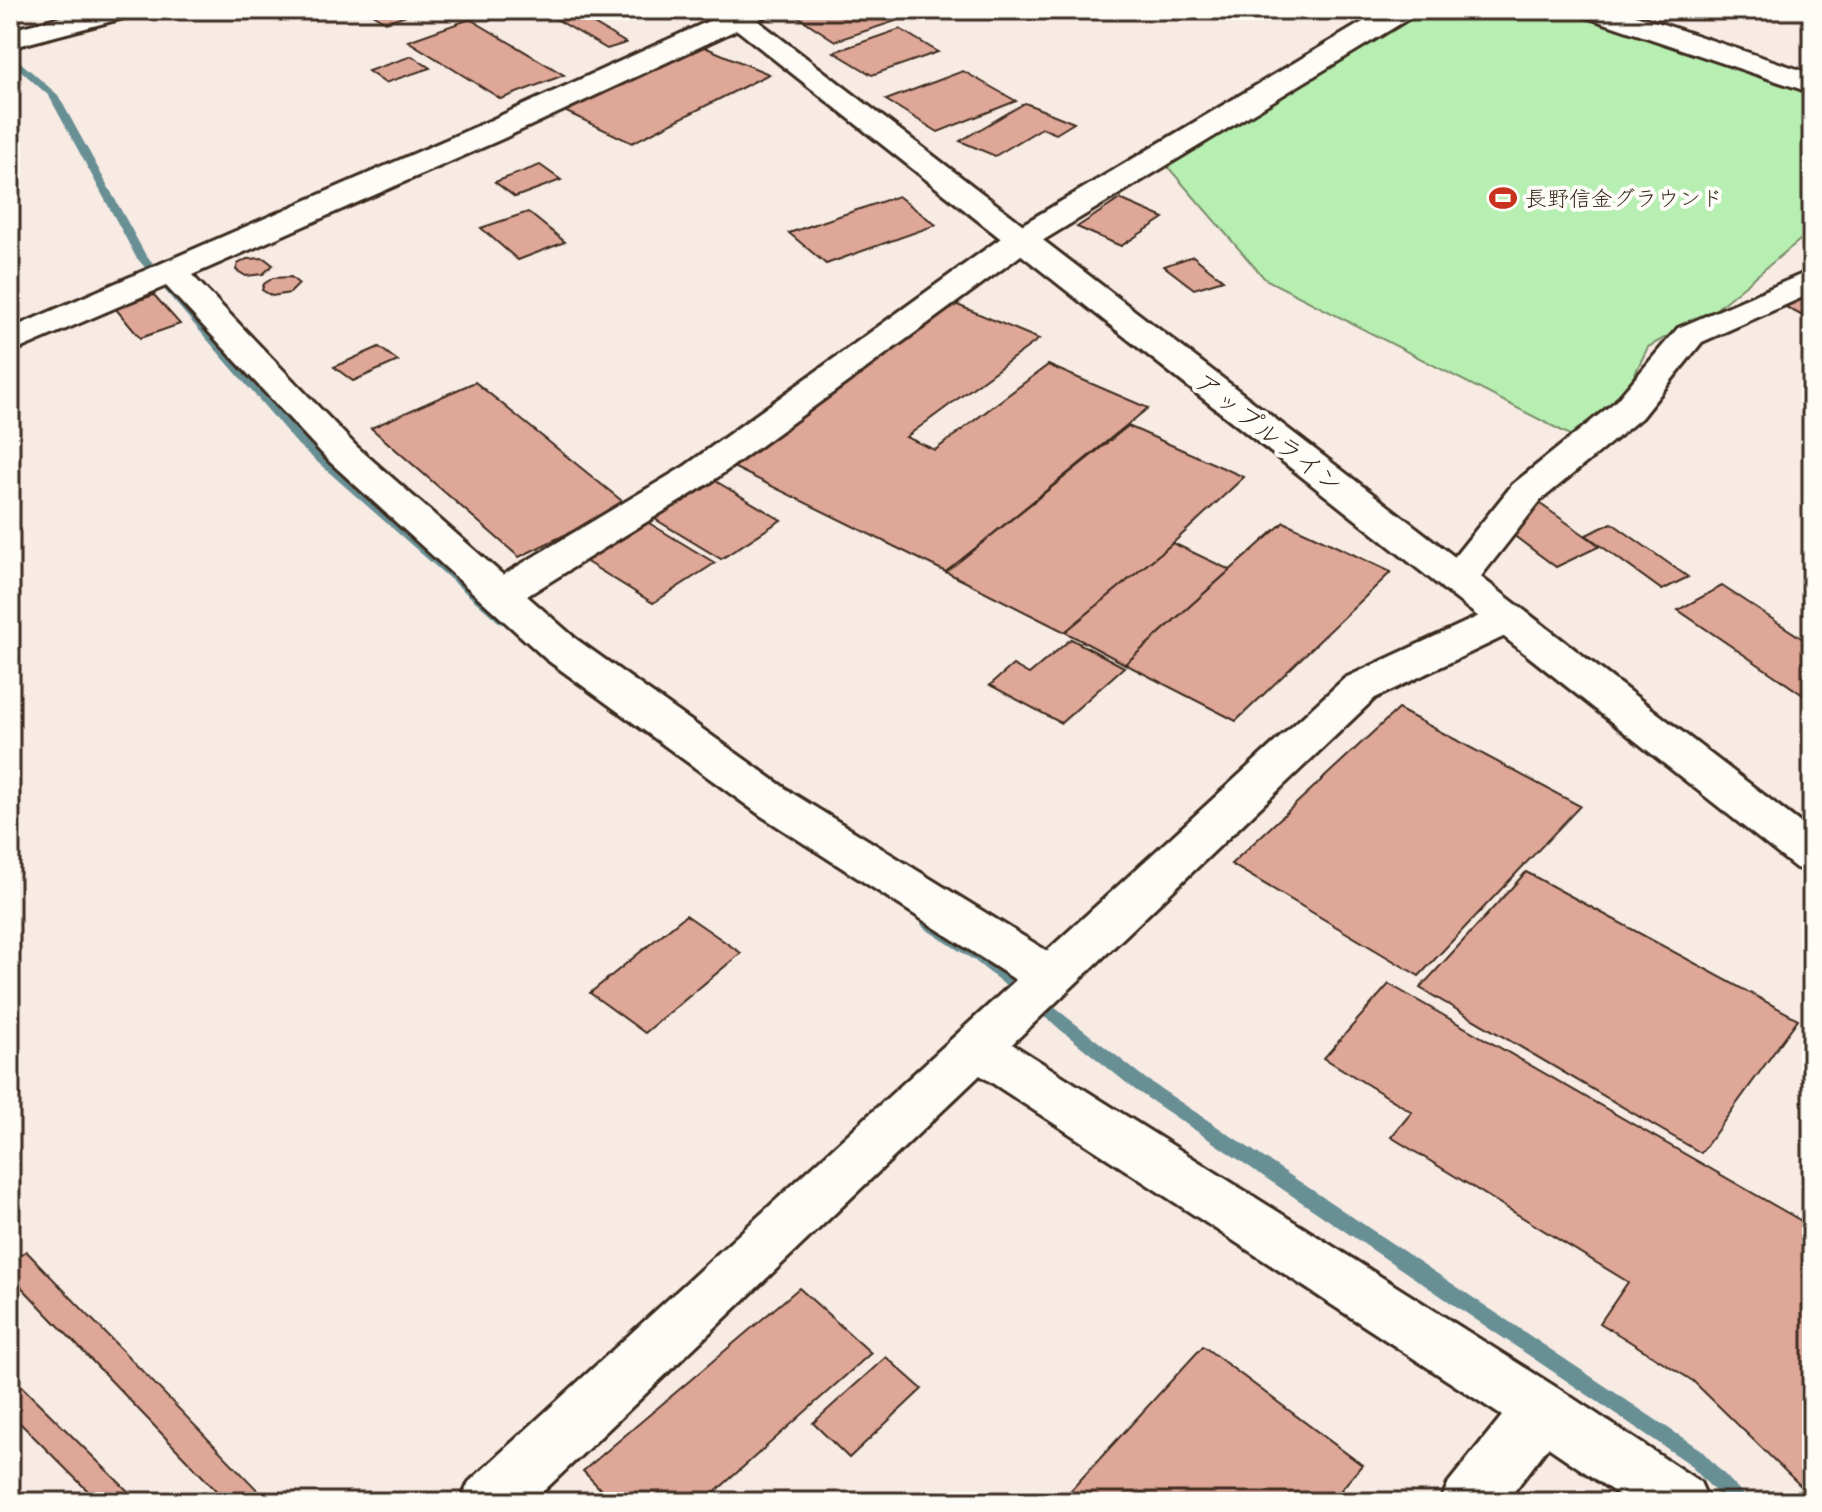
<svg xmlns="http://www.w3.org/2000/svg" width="1822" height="1512" font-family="'Gochi Hand','Klee One',sans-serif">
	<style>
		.green { fill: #b7efb3; stroke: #798c68; stroke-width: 2 }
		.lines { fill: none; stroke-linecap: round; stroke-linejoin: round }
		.stream { fill: #678f94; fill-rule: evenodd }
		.building { fill: #dfa798; stroke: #3b2a1e; stroke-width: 2 }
		.minor-casing { stroke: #3b2a1e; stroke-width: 6 }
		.highway-casing { stroke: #3b2a1e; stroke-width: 6 }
		.minor { fill: #fdfcf7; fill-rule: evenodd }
		.highway { fill: #fdfcf7; fill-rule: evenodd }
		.labels { text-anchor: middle; stroke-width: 8; stroke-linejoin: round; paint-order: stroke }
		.far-poi-label { font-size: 22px; fill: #3b2a1e; stroke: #fdfcf7; text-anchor: start }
		.street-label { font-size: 26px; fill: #3b2a1e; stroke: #fdfcf7 }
	</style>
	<rect width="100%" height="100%" fill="#f7ebe4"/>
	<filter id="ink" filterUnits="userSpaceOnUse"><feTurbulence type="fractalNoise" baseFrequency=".0125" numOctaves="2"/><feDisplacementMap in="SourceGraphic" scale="16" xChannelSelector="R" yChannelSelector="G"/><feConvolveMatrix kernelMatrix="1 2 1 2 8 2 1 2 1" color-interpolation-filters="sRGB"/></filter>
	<g filter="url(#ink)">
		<polygon class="green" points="1420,10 1580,10 1812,87 1812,230 1715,310 1648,347 1620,404 1574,437 1265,279 1167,166"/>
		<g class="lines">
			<g class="stream">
				<polygon points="10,53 58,95 145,254 306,439 511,618 513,621 511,624 501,624 298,445 136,257 49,96 10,61"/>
				<polygon points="929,918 985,953 1146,1079 1701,1450 1745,1496 1748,1502 1725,1502 1687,1462 1134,1089 975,961 924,928 921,924 924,920"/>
			</g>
		</g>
		<g class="building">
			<polygon points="366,10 422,10 385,22"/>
			<polygon points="541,10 570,10 626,43 607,49"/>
			<polygon points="788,10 902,10 911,16 835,41"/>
			<polygon points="470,19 564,75 501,99 408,41"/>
			<polygon points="900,29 938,52 872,75 834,52"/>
			<polygon points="697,44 769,74 632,143 560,109"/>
			<polygon points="412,56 430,68 385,83 368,71"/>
			<polygon points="963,71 1016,101 938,132 886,100"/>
			<polygon points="1025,103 1074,123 1056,134 1042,128 995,156 960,141"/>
			<polygon points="540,165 561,180 515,197 495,182"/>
			<polygon points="898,196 936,225 826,264 789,233"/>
			<polygon points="1120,199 1164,218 1121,246 1077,227"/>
			<polygon points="528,212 565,242 518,260 481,228"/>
			<polygon points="1193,256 1223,280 1194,289 1164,266"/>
			<polygon points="264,258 273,265 263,274 246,276 236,270 238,264 247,259"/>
			<polygon points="291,277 299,284 290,293 272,296 262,290 264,284 273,278"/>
			<polygon points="1812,293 1812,321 1784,306"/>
			<polygon points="154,295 180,324 140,338 115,308"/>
			<polygon points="955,304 1039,339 906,437 935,450 1048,365 1148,408 946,572 727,464"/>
			<polygon points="379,347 398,361 353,381 334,367"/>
			<polygon points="475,382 627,505 519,557 371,428"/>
			<polygon points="1128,426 1244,477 1173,543 1065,632 946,572"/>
			<polygon points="707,476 781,520 721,559 645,513"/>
			<polygon points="1536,501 1600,546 1556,567 1509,532 1522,527 1520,523"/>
			<polygon points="639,517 715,563 653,603 577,556"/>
			<polygon points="1284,522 1391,572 1236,721 1125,664"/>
			<polygon points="1612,523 1688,577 1662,590 1586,535"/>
			<polygon points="1173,543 1230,570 1125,664 1065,632"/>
			<polygon points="1722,586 1812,645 1812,701 1678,610"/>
			<polygon points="1071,639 1124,667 1061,723 990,685 1013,665 1029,674"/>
			<polygon points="1398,709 1580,806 1419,976 1231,864"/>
			<polygon points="1526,872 1798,1019 1701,1153 1420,988"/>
			<polygon points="686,915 741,953 645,1033 590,993"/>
			<polygon points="1389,984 1812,1227 1812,1497 1693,1381 1600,1323 1628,1282 1391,1137 1412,1112 1324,1058"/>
			<polygon points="26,1251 269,1502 227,1502 10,1275 10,1263"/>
			<polygon points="799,1288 871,1353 704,1502 613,1502 583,1471"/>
			<polygon points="1203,1346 1362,1465 1331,1502 1060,1502"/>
			<polygon points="886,1357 922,1389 849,1458 813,1423"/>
			<polygon points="10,1375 139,1502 99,1502 10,1413"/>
		</g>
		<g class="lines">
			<g class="minor-casing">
				<g id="minor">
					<polygon points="88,10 135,10 131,16 10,48 10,30"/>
					<polygon points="733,10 770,10 766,16 502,139 192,275 356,446 503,575 685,466 1008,233 1383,10 1417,10 1413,16 1032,247 711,482 527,596 576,639 792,793 1047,951 1345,678 1492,610 1507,606 1522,610 1528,619 1522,628 1375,698 1012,1044 1562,1391 1700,1482 1709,1502 1629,1502 1548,1447 1506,1502 1440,1502 1449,1482 1502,1416 980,1075 532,1502 460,1502 469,1482 1016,980 760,815 546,659 330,462 166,286 10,353 10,329 480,125"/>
					<polygon points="1579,10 1621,10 1812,74 1812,93 1583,16"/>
					<polygon points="1812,270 1812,293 1702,342 1641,418 1541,500 1471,589 1457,593 1443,589 1437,580 1443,571 1513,484 1615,402 1678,328"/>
				</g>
			</g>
			<g class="highway-casing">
				<polygon id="highway" points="712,10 744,10 1812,832 1812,873 1796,868"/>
			</g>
			<use href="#minor" class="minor"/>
			<use href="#highway" class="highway"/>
		</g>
	</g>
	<defs>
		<g id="stadium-bare" transform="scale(2.16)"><path d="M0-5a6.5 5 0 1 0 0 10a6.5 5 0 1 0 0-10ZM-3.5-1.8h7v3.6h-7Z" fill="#c8321e" stroke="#fdfcf7" stroke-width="2.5" paint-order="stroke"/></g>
	</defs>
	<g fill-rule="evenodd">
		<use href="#stadium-bare" x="1503" y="198"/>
	</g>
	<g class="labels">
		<g class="far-poi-label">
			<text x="1525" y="206">長野信金グラウンド</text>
		</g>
		<g class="street-label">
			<text transform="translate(1269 433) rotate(38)" y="9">アップルライン</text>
		</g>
	</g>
	<rect width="1822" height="1512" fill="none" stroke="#fdfcf7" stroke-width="40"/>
	<rect x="20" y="20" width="1782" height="1472" fill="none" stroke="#3b2a1e" stroke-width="3" filter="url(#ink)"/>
</svg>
